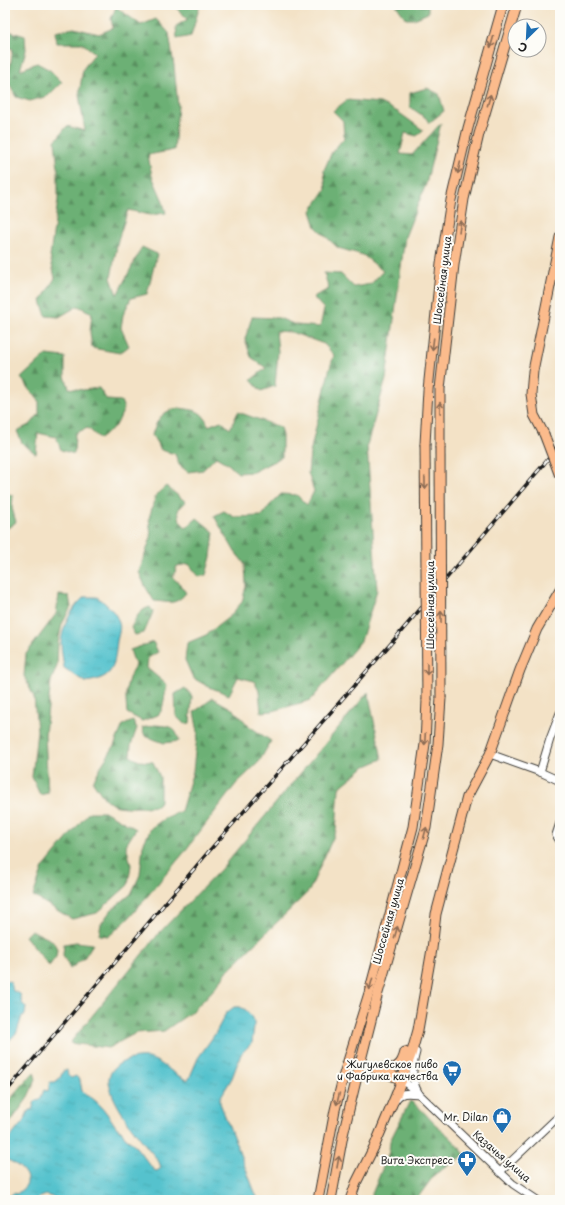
<svg xmlns="http://www.w3.org/2000/svg" width="565" height="1205" font-family="'Playpen Sans',sans-serif">
	<style>
		.forest { fill: url(#forest-firs); stroke: #446648 }
		.water { fill: url(#water-ripples); stroke: #386f74 }
		.lines { fill: none; stroke-linecap: round; stroke-linejoin: round }
		.minor-casing { stroke: #3c3a36; stroke-width: 9 }
		.major-casing { stroke: #3c3a36; stroke-width: 11 }
		.minor { stroke: #fff; stroke-width: 7 }
		.major { stroke: #fbbb8c; stroke-width: 9 }
		.rail-casing { stroke: #1c1c1c; stroke-width: 3.5 }
		.rail { stroke: #fdfcf7; stroke-width: 2; stroke-dasharray: 6; stroke-linecap: butt }
		.major-bridge-casing { stroke: #3c3a36; stroke-width: 11; stroke-linecap: butt }
		.major-bridge { stroke: #fbbb8c; stroke-width: 9 }
		.oneway { stroke: #8c6c54 }
		.labels { text-anchor: middle; stroke-width: 4; stroke-linejoin: round; paint-order: stroke }
		.street-label { font-size: 10px; fill: #1c1c1c; stroke: #fdfcf7 }
		.poi-label { font-size: 10px; fill: #1c1c1c; stroke: #fdfcf7; text-anchor: end }
	</style>
	<defs>
		<pattern id="forest-firs" width="22" height="20" patternUnits="userSpaceOnUse"><rect width="22" height="20" fill="#6cb074"/><path d="M5 1l3.5 6h-7zM16 11l3.5 6h-7z" fill="#588e5e"/></pattern>
		<pattern id="water-ripples" width="26" height="14" patternUnits="userSpaceOnUse"><rect width="26" height="14" fill="#55c2cd"/><path d="M2 4q2-2 4 0t4 0M15 11q2-2 4 0t4 0" fill="none" stroke="#49a6af"/></pattern>
	</defs>
	<rect width="100%" height="100%" fill="#fdfcf7"/>
	<filter id="ink" filterUnits="userSpaceOnUse"><feTurbulence type="fractalNoise" baseFrequency=".025" numOctaves="2"/><feDisplacementMap in="SourceGraphic" scale="8" xChannelSelector="R" yChannelSelector="G"/><feConvolveMatrix kernelMatrix="1 2 1 2 8 2 1 2 1" color-interpolation-filters="sRGB"/></filter>
	<filter id="wash" filterUnits="userSpaceOnUse"><feTurbulence type="fractalNoise" baseFrequency=".012" numOctaves="4" result="noise"/><feDisplacementMap in="SourceGraphic" scale="16" xChannelSelector="R" yChannelSelector="G"/><feGaussianBlur stdDeviation="0.9" result="paint"/><feColorMatrix in="noise" values="0 0 0 0 0 0 0 0 0 0 0 0 0 0 0 0 0 1.4 0 .05"/><feComposite in="paint" operator="in"/></filter>
	<g filter="url(#wash)">
		<rect width="100%" height="100%" fill="#f3e2c6"/>
		<g class="forest">
			<polygon points="175,5 200,5 191,36 177,39 176,26 188,19 176,8"/>
			<polygon points="396,5 428,5 428,13 414,19 406,19"/>
			<polygon points="116,7 141,25 156,19 169,33 174,66 178,106 174,150 148,155 152,176 162,199 166,213 150,215 128,210 118,240 111,278 117,295 142,247 157,254 147,294 131,298 123,315 121,328 129,346 120,353 92,348 90,332 92,313 78,306 59,317 46,316 41,301 55,278 50,256 58,200 58,169 55,141 67,126 85,131 79,95 83,69 95,53 82,43 57,43 55,32 74,28 99,34 113,28 111,19"/>
			<polygon points="5,30 25,36 26,50 20,70 37,63 50,70 62,82 48,96 30,101 16,97 7,80 10,68 13,49 5,47"/>
			<polygon points="427,88 439,94 444,111 429,123 426,118 410,107 410,93"/>
			<polygon points="347,100 380,103 398,112 423,130 417,136 405,133 400,154 412,155 441,123 426,184 405,237 386,379 367,445 377,590 361,641 311,700 273,711 261,712 259,691 254,681 238,677 229,695 207,686 193,678 185,660 187,643 206,635 229,617 242,602 246,586 245,564 235,552 214,516 224,511 234,517 262,516 270,505 281,494 297,495 307,505 314,491 308,473 310,453 329,371 334,355 324,344 291,332 276,331 278,352 275,386 261,391 251,380 266,368 251,357 245,339 252,317 279,318 296,325 320,327 324,309 313,297 329,289 324,273 341,274 354,287 371,284 383,271 363,255 338,248 316,227 311,211 326,189 324,170 332,152 344,138 343,121 333,111"/>
			<polygon points="46,355 65,357 65,376 69,388 83,390 99,388 107,400 121,401 124,409 117,424 100,439 88,428 75,433 74,454 61,450 56,437 38,433 36,454 22,443 17,431 31,424 39,414 39,401 21,378"/>
			<path d="M179,408c15,2 25,2 29,18l13,-5 9,8 8,-17 42,15 2,9v21l-29,15 -15,1 -10,-9 -12,-7 -13,13 -15,2 -9,-7 -4,-11 -14,-4 -9,-15c5,-16 10,-24 27,-27z"/>
			<path d="M166,486l20,16 -8,8 2,11 6,7 11,-10 17,14 -3,25 -5,18 -7,2 -10,-13 -12,2 -4,12 7,6 6,9c-11,13 -17,9 -32,8l-9,-15 -6,-14 12,-35 -2,-19 7,-23z"/>
			<polygon points="5,492 13,496 12,508 16,522 5,530"/>
			<polygon points="59,595 69,596 71,607 62,624 58,643 57,666 51,681 45,734 48,793 40,795 32,777 37,731 34,697 24,676 26,654 56,614"/>
			<path d="M150,607l3,5 -9,21 -9,2 -4,-7c4,-9 8,-18 19,-21z"/>
			<path d="M153,642l5,10 -10,6 -1,10 20,17 -5,25 -4,5 -16,6 -15,-8c-2,-20 -2,-30 8,-48l-5,-15z"/>
			<polygon points="185,688 192,696 190,723 184,724 176,716 175,694"/>
			<polygon points="368,692 382,759 364,767 339,788 336,831 309,891 228,970 216,987 193,1011 164,1031 136,1033 108,1048 70,1043 160,932 221,869"/>
			<polygon points="213,698 234,710 249,726 271,741 259,762 236,784 182,855 129,918 109,936 99,935 101,924 111,910 131,894 140,875 143,845 151,828 165,818 181,811 193,771 195,752 198,732 194,712"/>
			<path d="M133,721l4,7 -6,17 -1,11 9,5 14,1 7,15v24l-3,5c-10,1 -36,3 -45,-2 -8,-4 -14,-15 -19,-22l8,-16 12,-18 10,-23z"/>
			<path d="M155,725c14,1 21,1 24,16l-15,2 -19,-7 -3,-8z"/>
			<polygon points="89,812 106,812 136,829 126,845 131,865 128,885 97,913 72,919 33,896 43,868"/>
			<polygon points="31,930 53,941 57,949 56,957 49,966 25,936"/>
			<polygon points="76,942 93,944 84,958 70,969 63,955 64,944"/>
			<polygon points="34,1072 36,1079 27,1099 5,1130 5,1105"/>
			<path d="M410,1101c10,6 16,14 24,22 12,11 22,18 31,32l-30,19 -19,26 -46,-1 19,-47 1,-11z"/>
		</g>
		<g class="water">
			<path d="M84,597h13c9,7 19,14 22,26 2,5 -1,13 -2,18 -3,26 -2,37 -32,41l-21,-14c-1,-8 -3,-18 -3,-26 2,-17 10,-33 23,-45z"/>
			<polygon points="5,980 11,982 13,991 20,994 22,1003 26,1007 25,1015 22,1016 17,1032 9,1041 5,1048"/>
			<path d="M234,1007h6l6,3 8,10v7l-2,16 -11,11 -9,24 -12,20v5l38,97h-197l-15,-5 -13,5h-26l-1,-4 3,1 4,-4 4,1c2,-3 7,-5 9,-9 6,-10 -11,-23 -19,-25l-2,-5v-12c7,-7 12,-14 18,-21 3,-4 3,-8 6,-12h3l3,-9 5,-1 4,-10 4,1 2,-9h5l5,-4 3,-7 4,-1 1,5 3,3 5,-2 4,4 2,11c3,4 7,5 10,7 11,8 18,20 25,30l4,2 4,7 7,5 22,28 3,1 4,-3 -2,-6c-16,-21 -47,-55 -50,-80 -1,-7 4,-14 10,-18 8,-5 19,-7 29,-6 12,2 27,18 39,22l2,-1 9,-21 17,-24 11,-21z"/>
		</g>
	</g>
	<g filter="url(#ink)">
		<g class="lines">
			<g class="minor-casing">
				<g id="minor">
					<polyline points="490,754 540,772 560,781"/>
					<polyline points="540,772 550,739 560,713"/>
					<polyline points="560,823 556,835 560,841"/>
					<path d="M416,1052c-4,14 -5,28 2,40"/>
					<polyline points="402,1080 419,1094 500,1172 513,1184 537,1200"/>
					<path d="M395,1101c5,-10 14,-8 24,-7"/>
					<polyline points="500,1172 560,1115"/>
				</g>
			</g>
			<g class="major-casing">
				<g id="major">
					<polyline points="544,434 534,415 531,394 533,371 560,237"/>
					<polyline points="425,444 428,390 441,264 451,200 468,128 503,5"/>
					<polyline points="440,447 440,389 454,265 464,199 479,134 517,5"/>
					<polyline points="355,1063 374,1068 402,1080"/>
					<path d="M374,1068c18,0 26,4 31,-16"/>
					<polyline points="318,1200 335,1110 344,1074 369,993 413,827 425,744 427,700"/>
					<polyline points="331,1200 343,1135 360,1064 378,993 426,828 438,744 441,698"/>
					<polyline points="350,1200 356,1183 375,1145 396,1095 411,1055 418,1030 432,949 436,914 467,797 490,754 520,670 537,629 560,590"/>
				</g>
			</g>
			<use href="#minor" class="minor"/>
			<use href="#major" class="major"/>
			<g class="rail-casing">
				<polyline id="rail" points="5,1093 210,850 387,648 544,464 560,444"/>
			</g>
			<use href="#rail" class="rail"/>
			<g class="major-bridge-casing">
				<g id="major-bridge">
					<polyline points="544,434 560,476"/>
					<polyline points="425,444 427,700"/>
					<polyline points="440,447 441,698"/>
				</g>
			</g>
			<use href="#major-bridge" class="major-bridge"/>
		</g>
		<defs><path id="oneway-shaft" d="M-6 0H5M1.5-3L5.5 0L1.5 3" fill="none" stroke-width="1.6" stroke-linecap="round" stroke-linejoin="round"/></defs>
		<g class="oneway">
			<use href="#oneway-shaft" transform="translate(492 42) rotate(106)"/>
			<use href="#oneway-shaft" transform="translate(489 100) rotate(-74)"/>
			<use href="#oneway-shaft" transform="translate(459 168) rotate(103)"/>
			<use href="#oneway-shaft" transform="translate(460 226) rotate(-81)"/>
			<use href="#oneway-shaft" transform="translate(433 344) rotate(97)"/>
			<use href="#oneway-shaft" transform="translate(440 408) rotate(-90)"/>
			<use href="#oneway-shaft" transform="translate(425 483) rotate(89)"/>
			<use href="#oneway-shaft" transform="translate(441 617) rotate(-90)"/>
			<use href="#oneway-shaft" transform="translate(427 669) rotate(90)"/>
			<use href="#oneway-shaft" transform="translate(425 739) rotate(93)"/>
			<use href="#oneway-shaft" transform="translate(425 833) rotate(-75)"/>
			<use href="#oneway-shaft" transform="translate(396 932) rotate(-74)"/>
			<use href="#oneway-shaft" transform="translate(371 984) rotate(105)"/>
			<use href="#oneway-shaft" transform="translate(338 1099) rotate(104)"/>
			<use href="#oneway-shaft" transform="translate(338 1162) rotate(-80)"/>
		</g>
	</g>
	<defs>
		<g id="supermarket-pin" transform="scale(1)"><path d="M0 17L-7.5 6A9.5 9.5 0 1 1 7.5 6Z" fill="#1f6fb2" stroke="#fdfcf7"/><path d="M-6-5.5h2.5l.6 2H6L4.5 2H-2.5L-4.4-4H-6ZM-1.5 3.2a1.3 1.3 0 1 0 .1 0ZM3 3.2a1.3 1.3 0 1 0 .1 0Z" fill="#fff"/></g>
		<g id="shop-pin" transform="scale(1)"><path d="M0 17L-7.5 6A9.5 9.5 0 1 1 7.5 6Z" fill="#1f6fb2" stroke="#fdfcf7"/><path d="M-5-2.5h2.3a2.7 3.5 0 0 1 5.4 0H5L5.5 6h-11ZM-1.5-2.5h3a1.5 2.3 0 0 0-3 0Z" fill="#fff"/></g>
		<g id="pharmacy-pin" transform="scale(1)"><path d="M0 17L-7.5 6A9.5 9.5 0 1 1 7.5 6Z" fill="#1f6fb2" stroke="#fdfcf7"/><path d="M-2-6h4v4h4v4h-4v4h-4v-4h-4v-4h4Z" fill="#fff"/></g>
	</defs>
	<g fill-rule="evenodd">
		<use href="#supermarket-pin" x="452" y="1070"/>
		<use href="#shop-pin" x="502" y="1117"/>
		<use href="#pharmacy-pin" x="467" y="1160"/>
	</g>
	<g class="labels">
		<g class="street-label">
			<text transform="translate(442 280) rotate(-83)" y="4">Шоссейная улица</text>
			<text transform="translate(430 605) rotate(-90)" y="4">Шоссейная улица</text>
			<text transform="translate(388 921) rotate(-74)" y="4">Шоссейная улица</text>
			<text transform="translate(502 1156) rotate(41)" y="4">Казачья улица</text>
		</g>
		<g class="poi-label">
			<text x="438" y="1068">Жигулевское пиво<tspan x="438" dy="12">и Фабрика качества</tspan></text>
			<text x="488" y="1121">Mr. Dilan</text>
			<text x="453" y="1164">Вита Экспресс</text>
		</g>
	</g>
	<rect width="565" height="1205" fill="none" stroke="#fdfcf7" stroke-width="20"/>
	<g transform="translate(527 38) rotate(204)"><circle r="19" fill="#fdfcf7" stroke="#a3a29f"/>
	<path d="M0-3L7 15L0 10L-7 15Z" fill="#1f6fb2"/>
	<text y="-6" font-size="11" font-weight="bold" text-anchor="middle" fill="#1c1c1c">С</text>
	</g>
</svg>
